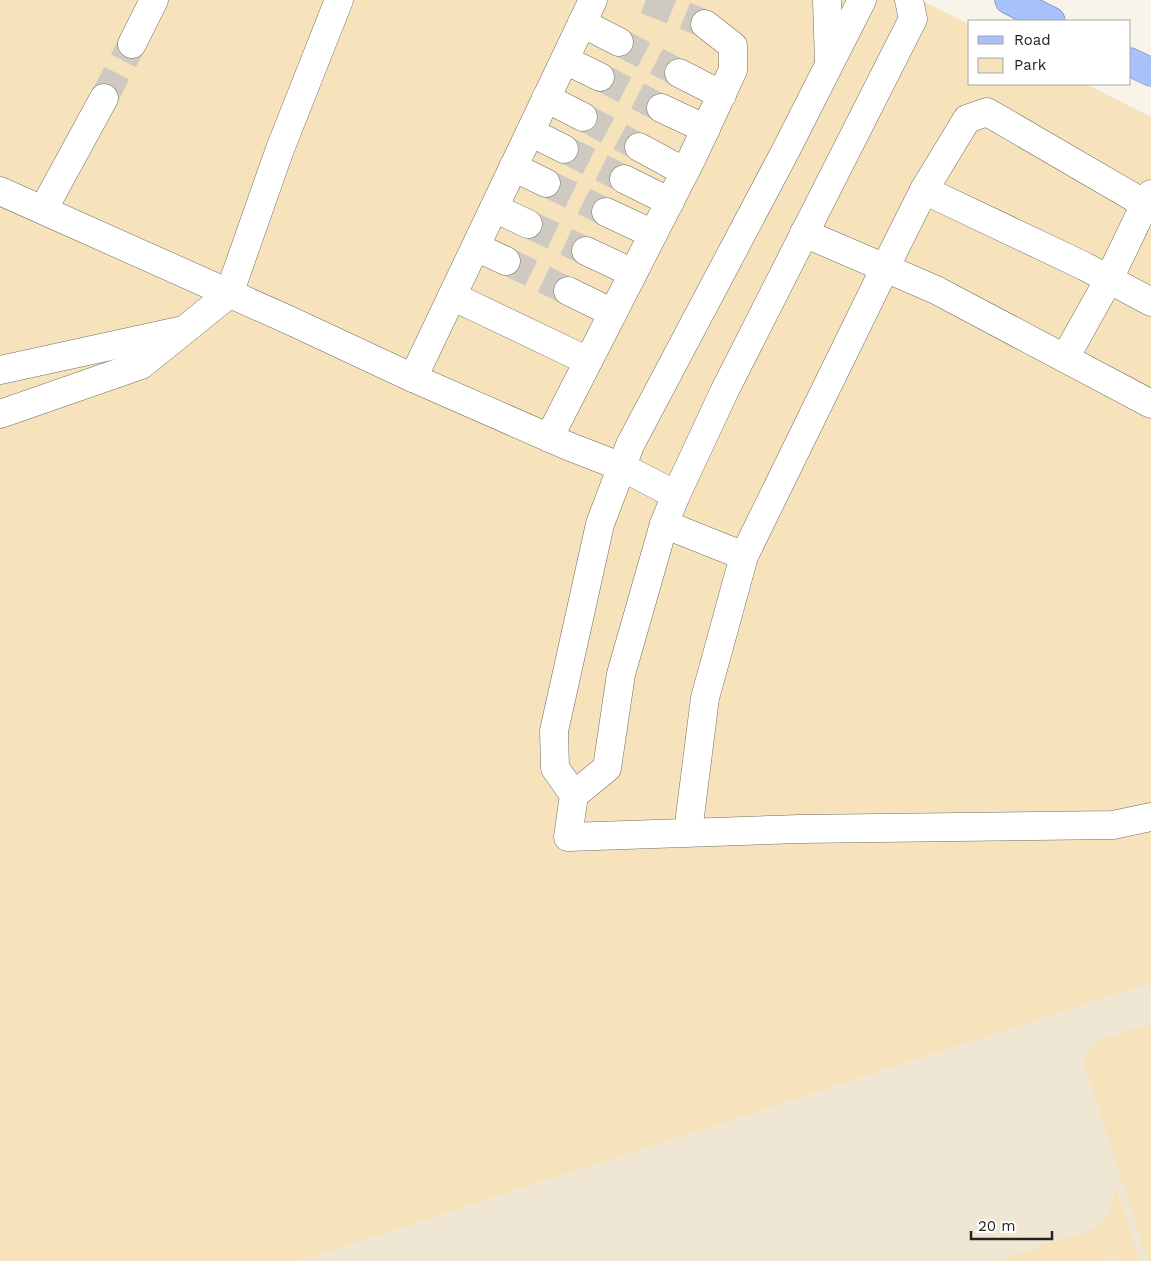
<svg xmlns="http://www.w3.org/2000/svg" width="1151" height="1261" font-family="'Work Sans',sans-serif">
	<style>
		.built { fill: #f0e6d4 }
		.green { fill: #f6e2bb }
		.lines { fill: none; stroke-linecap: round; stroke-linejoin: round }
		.minor-tunnel { stroke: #cfcac1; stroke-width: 28; stroke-dasharray: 28 14; stroke-linecap: butt }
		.minor-casing { stroke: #736e65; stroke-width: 29 }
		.major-casing { stroke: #566fab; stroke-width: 29 }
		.minor { stroke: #fff; stroke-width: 28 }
		.major { stroke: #a9c1fa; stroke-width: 28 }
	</style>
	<rect width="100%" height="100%" fill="#f9f4e9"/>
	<polygon class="built" points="1151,983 1151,1261 300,1261"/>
	<g class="green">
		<polygon points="0,0 921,0 970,25 970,84 1086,84 1151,117 1151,983 300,1261 0,1261"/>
		<polygon points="1151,1024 1151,1261 1148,1261 1084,1064 1084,1060 1088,1053 1100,1040"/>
		<path d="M1115,1184l25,77h-22l-2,-5 -15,5h-106l100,-32c17,-12 19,-26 20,-45z"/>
	</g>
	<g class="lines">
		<g class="minor-tunnel">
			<polyline points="646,0 705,24"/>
			<polyline points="619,42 679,73"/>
			<polyline points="600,77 661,108"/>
			<polyline points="104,98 132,44"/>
			<polyline points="583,117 639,147"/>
			<polyline points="564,149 624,179"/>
			<polyline points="546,183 606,212"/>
			<polyline points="528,224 586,251"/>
			<polyline points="506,261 568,291"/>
		</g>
		<g class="minor-casing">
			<g id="minor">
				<polyline points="593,0 413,378 568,446 622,467 676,495"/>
				<polyline points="827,0 829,63"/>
				<polyline points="862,0 786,150 630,445 600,524 554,731 555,768 574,795 568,837 800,829 1113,825 1151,817"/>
				<polyline points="582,23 619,42"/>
				<polyline points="132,44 154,0"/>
				<polyline points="565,60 600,77"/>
				<polyline points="679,73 722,95"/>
				<polyline points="546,98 583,117"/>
				<polyline points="661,108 706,129"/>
				<polyline points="530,132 564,149"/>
				<polyline points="639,147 685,172"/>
				<polyline points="513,167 546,183"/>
				<polyline points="624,179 670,202"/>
				<polyline points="924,190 967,119 987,112 1145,204 1151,194"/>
				<polyline points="0,191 291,321 413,378"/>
				<polyline points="494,208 528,224"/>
				<polyline points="43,210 104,98"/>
				<polyline points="606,212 653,234"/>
				<polyline points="804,233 936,290 1151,404"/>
				<polyline points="476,247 506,261"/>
				<polyline points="586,251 633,273"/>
				<polyline points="568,291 613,313"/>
				<polyline points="452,296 588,361"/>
				<polyline points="1065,358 1109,279 1145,204"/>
				<polyline points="0,370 179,331"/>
				<polyline points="0,414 141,365 229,294 280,149 339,0"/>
				<polyline points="549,438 691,160 733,70 733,46 705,24"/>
				<polyline points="664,524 744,556"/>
				<polyline points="574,795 607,768 621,674 664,524 676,495 724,392 913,19 909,0"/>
				<polyline points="688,832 705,698 744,556 885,268 924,190 1084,266 1151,302"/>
			</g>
		</g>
		<g class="major-casing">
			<g id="major">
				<polyline points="1009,0 1051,21"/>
				<polyline points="1130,62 1151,72"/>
			</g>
		</g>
		<use href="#minor" class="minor"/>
		<use href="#major" class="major"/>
	</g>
	<rect x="968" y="20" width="162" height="65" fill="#ffffff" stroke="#a8a7a6"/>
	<rect x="978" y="36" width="25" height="8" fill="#a9c1fa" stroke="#a8a7a6"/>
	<text x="1014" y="45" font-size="15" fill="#262420">Road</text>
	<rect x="978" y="58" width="25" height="15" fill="#f6e2bb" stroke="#a8a7a6"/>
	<text x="1014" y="70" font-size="15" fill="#262420">Park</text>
	<path d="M971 1231v8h81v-8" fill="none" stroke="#262420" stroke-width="2.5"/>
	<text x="978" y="1231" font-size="15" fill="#262420" stroke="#ffffff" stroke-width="4" paint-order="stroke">20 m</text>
</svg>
